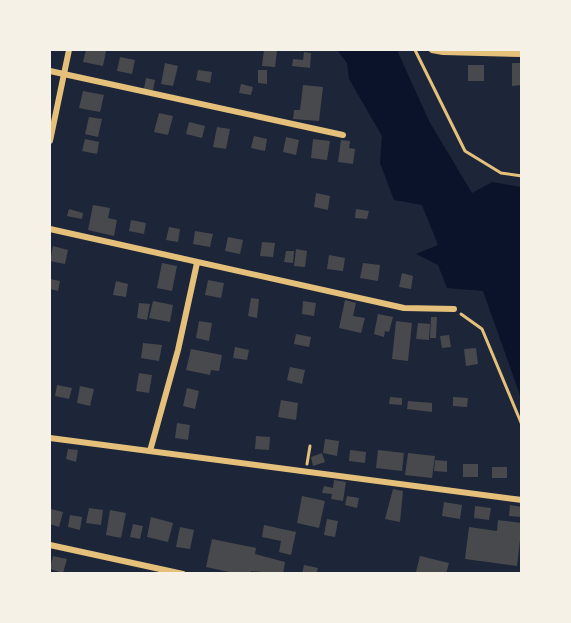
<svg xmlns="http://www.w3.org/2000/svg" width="571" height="623" font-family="Barlow,sans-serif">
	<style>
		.green { fill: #1d2539 }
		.water { fill: #0b132b }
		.building { fill: #48494c }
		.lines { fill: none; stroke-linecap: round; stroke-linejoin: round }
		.path { stroke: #e5c07b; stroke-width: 3 }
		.service { stroke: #e5c07b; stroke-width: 3 }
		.minor { stroke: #e5c07b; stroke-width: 6 }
	</style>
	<rect width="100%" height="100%" fill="#14213d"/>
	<rect class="green" x="50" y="50" width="471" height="523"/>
	<polygon class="water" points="337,50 397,50 429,121 472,193 492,182 521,187 521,398 483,291 447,288 438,265 416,254 438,245 422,205 394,200 380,163 382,136 349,79 347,63"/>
	<g class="building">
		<polygon points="86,50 106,51 103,66 83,62"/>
		<polygon points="264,50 277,50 275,67 262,66"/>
		<polygon points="304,52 311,53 310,68 292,66 293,59 303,60"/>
		<polygon points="120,57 135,60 132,74 117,71"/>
		<polygon points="165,63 178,66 173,86 161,84"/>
		<polygon points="512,63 522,63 522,85 512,86"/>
		<rect x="468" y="65" width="16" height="16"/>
		<polygon points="198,70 212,72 210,83 196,80"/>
		<polygon points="258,70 267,70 267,84 258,83"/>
		<polygon points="146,78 155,80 153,90 144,89"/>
		<polygon points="241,84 253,87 251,95 239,93"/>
		<polygon points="303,85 323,87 319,121 293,119 294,110 300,110"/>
		<polygon points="83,91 104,95 100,112 79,108"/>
		<polygon points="159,113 173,116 168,135 154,132"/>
		<polygon points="89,117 102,119 98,137 85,134"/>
		<polygon points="189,122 205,126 202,138 186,134"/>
		<polygon points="217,127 230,129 226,149 213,147"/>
		<polygon points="254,136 267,139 265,151 251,148"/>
		<polygon points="286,137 299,140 296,155 283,152"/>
		<polygon points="85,139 99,142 97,154 82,151"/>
		<polygon points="313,139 330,141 327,160 311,158"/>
		<polygon points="341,140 350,141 349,148 355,149 353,164 338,162"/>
		<polygon points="316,193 330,196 328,210 314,207"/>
		<polygon points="93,205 110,208 108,218 117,220 114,236 88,230"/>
		<polygon points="69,209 83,213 82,219 67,216"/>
		<polygon points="356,209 369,211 367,219 355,218"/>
		<polygon points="131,220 146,223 144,234 129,231"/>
		<polygon points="169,227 180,229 178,242 166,240"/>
		<polygon points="195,231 213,234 210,247 193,244"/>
		<polygon points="228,237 243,240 240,254 225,251"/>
		<polygon points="262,242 275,243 273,257 260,256"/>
		<polygon points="53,246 68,250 65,264 50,261"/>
		<polygon points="296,249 307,251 305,267 294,266"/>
		<polygon points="286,251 294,251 293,263 284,262"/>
		<polygon points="329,255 345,258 343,271 327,269"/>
		<polygon points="162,263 177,266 172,291 157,288"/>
		<polygon points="363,263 380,265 378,281 360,278"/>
		<polygon points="402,273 413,276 411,289 399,287"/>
		<polygon points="50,279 60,281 58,291 50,289"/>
		<polygon points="208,280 224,283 221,298 205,295"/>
		<polygon points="116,281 128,284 126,297 113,295"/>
		<polygon points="251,298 259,299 257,318 248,316"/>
		<polygon points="345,300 356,303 353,316 365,318 361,333 339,328"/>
		<polygon points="153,301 173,305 170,322 149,318"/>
		<polygon points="303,301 316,303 314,316 302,314"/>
		<polygon points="139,303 150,304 147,320 137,318"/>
		<polygon points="378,314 393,317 389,332 385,331 384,337 374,334"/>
		<polygon points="431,317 437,317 436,338 430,338"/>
		<polygon points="199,321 212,323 209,341 196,338"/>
		<polygon points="396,321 412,323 408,361 392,359"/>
		<polygon points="418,323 430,324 429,340 416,339"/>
		<polygon points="296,334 311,337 309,347 294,344"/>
		<polygon points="449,335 451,347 442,348 440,336"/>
		<polygon points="143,343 162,345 159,361 141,358"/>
		<polygon points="235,347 249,350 247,360 233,358"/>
		<polygon points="476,348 478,364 466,366 464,349"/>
		<polygon points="191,349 222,355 219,371 211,370 210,375 186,370"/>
		<polygon points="290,367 305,370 302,384 287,380"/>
		<polygon points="139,373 152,375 149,393 136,391"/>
		<polygon points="57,385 72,388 69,399 55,396"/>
		<polygon points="80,386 94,389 90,406 77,403"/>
		<polygon points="187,388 199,391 195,409 183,406"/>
		<polygon points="390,397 402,398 402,405 389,404"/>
		<polygon points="453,397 468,398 467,407 453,406"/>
		<polygon points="281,400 298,403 296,420 278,417"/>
		<polygon points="408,401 432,403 432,412 407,409"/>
		<polygon points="177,423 190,425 188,440 175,438"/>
		<polygon points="256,436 270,437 269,450 255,449"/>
		<polygon points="325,439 339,441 337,456 323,453"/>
		<polygon points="68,449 78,450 76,462 66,459"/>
		<polygon points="350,450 366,452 365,463 349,461"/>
		<polygon points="378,450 404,453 402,471 376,468"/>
		<polygon points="322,453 325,462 313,466 311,457"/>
		<polygon points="408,453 435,456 432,478 405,475"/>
		<polygon points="435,460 447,461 447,472 434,471"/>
		<rect x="463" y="464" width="15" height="13"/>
		<rect x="492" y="467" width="15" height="11"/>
		<polygon points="334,480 346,482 343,501 331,499 332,494 322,493 324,486 333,488"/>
		<polygon points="393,489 403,491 400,522 385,519"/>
		<polygon points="302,496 325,501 319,528 297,523"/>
		<polygon points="347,496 359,498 357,508 345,505"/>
		<polygon points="444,502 462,505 460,519 442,516"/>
		<polygon points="510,505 522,507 522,517 509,516"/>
		<polygon points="475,506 491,508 489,520 474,518"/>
		<polygon points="89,508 103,510 101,525 86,523"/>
		<polygon points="51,509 63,512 59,527 50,524"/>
		<polygon points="110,510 126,513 121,538 106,535"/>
		<polygon points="70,515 82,517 80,530 68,527"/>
		<polygon points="151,517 173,523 168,542 147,537"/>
		<polygon points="327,519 338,521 335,537 324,535"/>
		<polygon points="498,520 522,523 517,566 465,559 469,527 497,531"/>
		<polygon points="133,524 143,526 140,539 130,537"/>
		<polygon points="264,525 296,532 291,555 279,552 281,541 262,537"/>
		<polygon points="180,527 194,530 190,549 176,547"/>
		<polygon points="212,539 256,548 255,554 285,562 283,574 251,571 251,574 238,574 206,567"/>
		<polygon points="53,556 67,559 63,573 50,569"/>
		<polygon points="420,556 449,563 446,574 416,572"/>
		<polygon points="304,565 318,568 316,574 302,574"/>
	</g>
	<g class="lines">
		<g class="path">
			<polyline points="461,314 482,329 522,425"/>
			<polyline points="307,464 310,446"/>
		</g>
		<polyline class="service" points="415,50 465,151 501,173 522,176"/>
		<g class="minor">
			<polyline points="432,50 443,52 522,54"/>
			<polyline points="50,71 343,135"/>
			<polyline points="50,141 69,50"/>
			<polyline points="50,229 404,308 454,309"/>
			<polyline points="50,438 522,500"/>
			<polyline points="150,451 178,350 197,263"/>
			<polyline points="50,545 183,574"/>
		</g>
	</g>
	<rect width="571" height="623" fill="none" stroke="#f6f1e7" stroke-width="102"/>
</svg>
